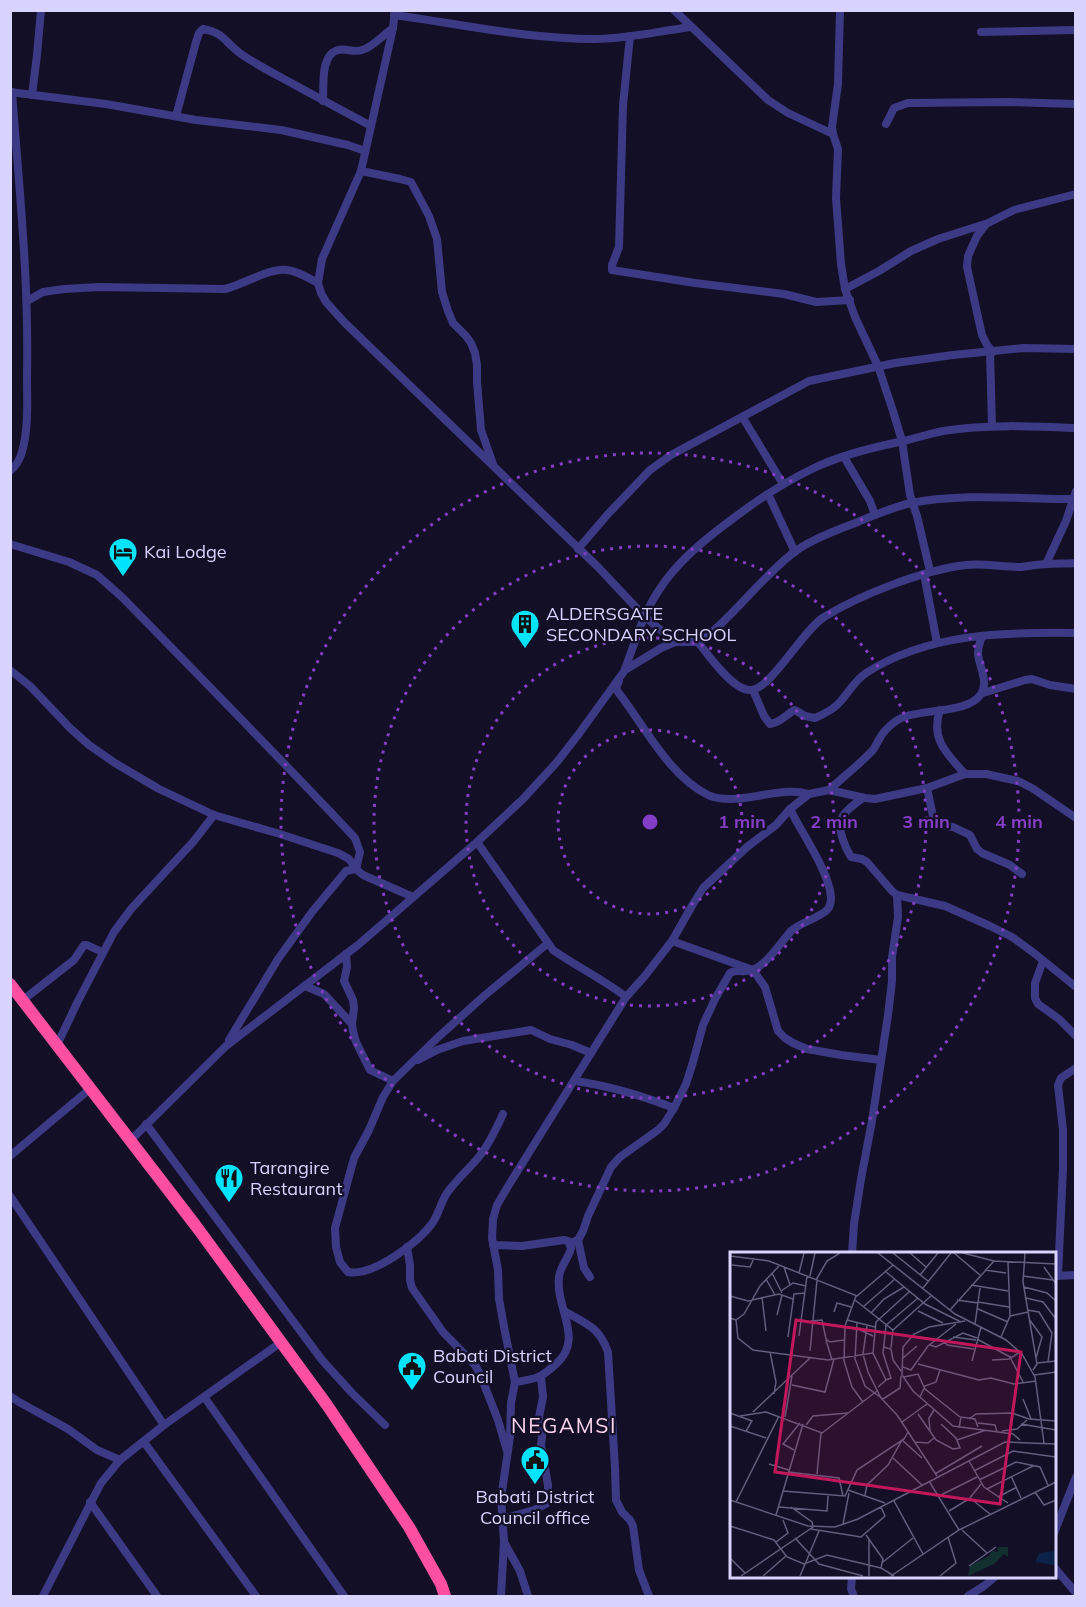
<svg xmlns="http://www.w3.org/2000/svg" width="1086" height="1607" font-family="Mulish,sans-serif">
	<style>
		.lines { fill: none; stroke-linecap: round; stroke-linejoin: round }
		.minor { stroke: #3d3a85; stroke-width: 8 }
		.highway { stroke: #ff4fa3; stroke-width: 12 }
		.ring { fill: none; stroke: #843dc5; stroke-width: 3; stroke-dasharray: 3 6 }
		.labels { text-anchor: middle; stroke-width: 4.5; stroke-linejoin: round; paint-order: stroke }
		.poi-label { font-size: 18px; fill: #d9d4ff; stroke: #130f26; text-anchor: start }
		.quarter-label { font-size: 21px; letter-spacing: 1.5px; fill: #ffd6f0; stroke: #130f26 }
		.inset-road { fill: none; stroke: #625e7d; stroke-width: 1.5 }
		.view { fill: #c2185b; fill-opacity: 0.15; stroke: #c2185b; stroke-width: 3 }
		.inset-edge { fill: none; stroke: #d9d4ff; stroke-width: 3 }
		.centre { fill: #843dc5; stroke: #130f26; stroke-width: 3 }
		.ring-label { font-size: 18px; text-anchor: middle; font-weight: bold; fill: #843dc5; stroke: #130f26; stroke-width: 4.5; stroke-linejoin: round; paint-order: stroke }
	</style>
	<rect width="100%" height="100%" fill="#130f26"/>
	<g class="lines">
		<g class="minor">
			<polyline points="395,10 393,28 361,171 322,259 318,283 321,293 326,302 344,322 598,567 644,616 675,642"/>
			<polyline points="674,10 768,100 788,113 833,134"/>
			<polyline points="840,10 838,84 832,127 833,134 838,149 836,198 841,264 845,289 855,317 878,366 893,411 902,441 910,495 917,516 930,571"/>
			<path d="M394,15c67,9 133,24 201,24 32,0 64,-8 96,-12"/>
			<polyline points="981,32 1076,30"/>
			<polyline points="630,36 623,105 619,247 612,265 612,270 695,283 784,294 816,302 850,300"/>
			<polyline points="10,92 106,104 196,120 281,130 348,145 365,151"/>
			<polyline points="32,95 37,55 41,10"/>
			<path d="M323,101c1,-15 -3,-46 15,-51 8,-2 16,3 24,0 11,-3 21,-15 31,-22"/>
			<path d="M176,116l20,-74 3,-9 4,-4c20,3 23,14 38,25 16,11 34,20 52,30 26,14 52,28 78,42"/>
			<polyline points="886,124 894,108 908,103 1006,102 1076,104"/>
			<polyline points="361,171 400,179 411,182 429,216 437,239 442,292 448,311 453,323 466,336 471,343 475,353 477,365 477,382 481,430 493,464"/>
			<polyline points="845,289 879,271 911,251 938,239 985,224"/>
			<path d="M27,301l16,-9 21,-3 35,-2 126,2c17,-4 46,-22 62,-19 11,1 21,8 31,13"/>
			<polyline points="990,352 992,426"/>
			<polyline points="993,352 987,345 982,335 967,267 968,256 977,236 986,224 1014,210 1076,194"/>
			<polyline points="743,418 783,484"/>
			<polyline points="844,457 870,501 875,515"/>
			<path d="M10,471c6,-5 10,-12 12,-19 7,-25 5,-52 5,-77 2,-95 -8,-189 -15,-283"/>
			<polyline points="768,494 795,552"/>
			<path d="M10,544l59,18 28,13 26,23c78,80 156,159 232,240l5,14 -4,17 7,6 50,22"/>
			<polyline points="578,549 608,514 650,470 671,455 809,381 895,363 953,355 1023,348 1076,349"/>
			<polyline points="1046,564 1066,521 1076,491"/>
			<polyline points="924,574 937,643"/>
			<path d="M698,642c10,13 36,50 53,48 20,-1 52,-60 73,-73 36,-22 99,-47 142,-52 18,-2 37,2 55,2 9,-1 18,-3 27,-3 9,-1 18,0 28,-1"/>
			<path d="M625,669c10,-27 18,-55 34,-79 18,-28 45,-50 72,-70 25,-19 52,-37 81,-51 26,-13 58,-21 87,-27 15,-3 29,-8 44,-11 44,-7 88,-5 133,-3"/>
			<polyline points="10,670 30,686 70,728 89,745 115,763 159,789 214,815 280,834 338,853 349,859 356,869 346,871 312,912 278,959 229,1040"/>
			<path d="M619,681l-3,7 2,4c26,33 51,84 90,103 6,3 16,4 23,4 25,0 52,-12 78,-5"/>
			<path d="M753,690l11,26 6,8c11,-1 16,-10 25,-14l10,6 10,2c7,-3 17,-8 23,-14 10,-10 16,-23 28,-31 62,-40 138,-41 210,-40"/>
			<polyline points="983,693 1025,680 1032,679 1050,685 1076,689"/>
			<path d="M940,710c-10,29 7,44 25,64"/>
			<polyline points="927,788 934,821 939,825 953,827 970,835 977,849 982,853 1010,865 1022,874"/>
			<path d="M829,790c14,-13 31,-26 44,-40 3,-4 4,-8 7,-12 4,-8 15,-18 24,-21 19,-8 66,-4 77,-23 8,-12 -2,-28 -3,-40 0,-7 2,-12 4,-18"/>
			<path d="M863,798c-18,13 -28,19 -20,42 2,6 5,12 8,17l11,2 5,3 25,29 5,4 48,11 45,20 22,11 22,16 42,34"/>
			<path d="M477,842l76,108c24,17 50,29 73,47"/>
			<polyline points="672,941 753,970 765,987 778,1031 785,1038 793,1043 807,1049 841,1055 881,1060"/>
			<polyline points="346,954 347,967 344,981 353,1000 354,1008 352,1024 353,1031 356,1042 370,1070 393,1081"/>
			<polyline points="1043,961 1035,983 1035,998 1038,1004 1059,1019 1076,1036"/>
			<polyline points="305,986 324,994 352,1024"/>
			<polyline points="23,1000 74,960 84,945 87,945 102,952"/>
			<polyline points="57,1045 78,1001 114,932 131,909 193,842 214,815"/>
			<polyline points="418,1060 437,1050 463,1041 531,1030 550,1039 572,1045 591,1053"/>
			<path d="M575,1081c36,5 65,14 99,27"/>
			<path d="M503,1114c-7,15 -14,31 -25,44 -10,12 -22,22 -31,35 -6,9 -8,20 -14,29 -13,20 -61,55 -85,50l-8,-10 -4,-15 -1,-19 19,-70 15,-28 14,-33 10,-16 42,-41 49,-44 63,-52"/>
			<polyline points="146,1124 322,1360 352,1393 385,1425"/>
			<path d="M131,1140l95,-94 132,-101 119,-103 46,-43 34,-37 21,-27 47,-65 36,-22 14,-6h23l6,-3c32,-26 56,-60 89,-86 14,-11 41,-22 57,-28 20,-8 40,-17 61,-22 52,-10 112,-4 165,-4"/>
			<polyline points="10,1156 91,1088"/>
			<polyline points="10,1196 164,1425"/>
			<polyline points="578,1240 584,1268 590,1277"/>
			<path d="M570,1243l8,-3 5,-9 5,-15 23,-49 9,-10 38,-27 6,-6 10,-16 12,-24 7,-22 10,-37 12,-26 15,-26c7,-4 14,0 22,-3 14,-4 29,-28 39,-39 10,-9 28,-13 36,-21 3,-3 4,-8 4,-13 -2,-26 -29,-63 -41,-88"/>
			<path d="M493,1245l29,1 42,-6 4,1 3,7c-2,10 -11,18 -12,29 -4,31 26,62 -3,87 -15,14 -20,15 -41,18"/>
			<polyline points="407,1247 410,1265 410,1280 412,1288 443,1332 475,1365 480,1374 498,1420 507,1451"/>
			<polyline points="852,1253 854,1224 861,1179 872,1121 888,1015 892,981 892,957 898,917 897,895"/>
			<polyline points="1055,1276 1076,1275"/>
			<polyline points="1058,1276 1063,1168 1063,1130 1058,1085 1061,1078 1076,1068"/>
			<path d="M564,1311c23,13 35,16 44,41l7,116 1,32 6,12 8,8 3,6 6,44 10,26"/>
			<polyline points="10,1396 19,1402 68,1429 97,1450 120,1460"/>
			<polyline points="205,1398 344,1596"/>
			<polyline points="144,1442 256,1596"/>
			<polyline points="90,1502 157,1596"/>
			<polyline points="502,1519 534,1510 546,1504 548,1499 548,1485 541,1445 542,1437 539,1417 543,1397 541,1377"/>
			<polyline points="1054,1533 1076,1477"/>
			<polyline points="504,1542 520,1571 528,1596"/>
			<polyline points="1054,1567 1076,1593"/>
			<polyline points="852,1576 851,1589 854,1596"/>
			<polyline points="43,1596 101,1483 120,1460 164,1425 280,1343"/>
			<polyline points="501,1596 504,1541 501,1498 510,1437 511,1403 515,1382 505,1332 499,1299 498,1270 492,1238 493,1219 497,1205 507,1188 626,997 644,977 672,941 693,904 703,888 747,847 776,825 790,809 809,794 829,790 865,798 875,799 927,788 965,774 986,774 1018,781 1032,788 1076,818"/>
			<polyline points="968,1596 984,1586 996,1576"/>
		</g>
		<polyline class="highway" points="10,984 196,1226 327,1405 409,1527 441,1584 445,1596"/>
	</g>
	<g class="ring">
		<circle cx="650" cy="822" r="92"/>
		<circle cx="650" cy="822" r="184"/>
		<circle cx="650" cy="822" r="276"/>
		<circle cx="650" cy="822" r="369"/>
	</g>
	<defs>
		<g id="hotel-pin" transform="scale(1.5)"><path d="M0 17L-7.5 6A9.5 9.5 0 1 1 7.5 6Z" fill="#00e5ff" stroke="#130f26"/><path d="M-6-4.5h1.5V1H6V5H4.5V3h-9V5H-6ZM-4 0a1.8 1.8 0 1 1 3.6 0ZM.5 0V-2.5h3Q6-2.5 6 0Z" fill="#111"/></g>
		<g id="building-pin" transform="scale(1.5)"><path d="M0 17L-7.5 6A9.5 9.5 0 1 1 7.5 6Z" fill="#00e5ff" stroke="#130f26"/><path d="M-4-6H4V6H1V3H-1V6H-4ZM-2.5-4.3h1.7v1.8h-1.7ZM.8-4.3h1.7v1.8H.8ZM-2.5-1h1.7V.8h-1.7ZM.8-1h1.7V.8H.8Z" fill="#111"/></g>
		<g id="restaurant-pin" transform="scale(1.5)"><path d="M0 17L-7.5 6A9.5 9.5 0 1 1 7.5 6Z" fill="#00e5ff" stroke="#130f26"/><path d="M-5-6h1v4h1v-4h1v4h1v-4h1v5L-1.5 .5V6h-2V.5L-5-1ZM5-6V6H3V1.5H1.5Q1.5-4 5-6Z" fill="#111"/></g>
		<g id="civic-pin" transform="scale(1.5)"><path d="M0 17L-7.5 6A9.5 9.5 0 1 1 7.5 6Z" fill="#00e5ff" stroke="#130f26"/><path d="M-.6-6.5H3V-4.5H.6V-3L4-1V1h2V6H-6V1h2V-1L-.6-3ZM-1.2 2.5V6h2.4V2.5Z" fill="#111"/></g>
	</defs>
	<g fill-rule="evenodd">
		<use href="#hotel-pin" x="123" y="552"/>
		<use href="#building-pin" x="525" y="624"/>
		<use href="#restaurant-pin" x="229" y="1178"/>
		<use href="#civic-pin" x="412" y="1366"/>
		<use href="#civic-pin" x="535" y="1460"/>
	</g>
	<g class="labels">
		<g class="poi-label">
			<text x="144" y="558">Kai Lodge</text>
			<text x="546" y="620">ALDERSGATE<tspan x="546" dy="21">SECONDARY SCHOOL</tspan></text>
			<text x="250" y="1174">Tarangire<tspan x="250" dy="21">Restaurant</tspan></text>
			<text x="433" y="1362">Babati District<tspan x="433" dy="21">Council</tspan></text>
			<text x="535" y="1503" text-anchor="middle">Babati District<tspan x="535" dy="21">Council office</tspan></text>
		</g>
		<g class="quarter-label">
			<text x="564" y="1433">NEGAMSI</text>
		</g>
	</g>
	<g transform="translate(730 1252)">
		<rect width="326" height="326" fill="#130f26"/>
		<path d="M268,295h10v10l-4,-3 -10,10 -26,12 2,-10 19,-10 3,-5 6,1z" fill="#12302f"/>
		<path d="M325,299v14l-20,-3 4,-9z" fill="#0c2248"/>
		<path class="inset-road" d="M148,1l77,61 51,26 16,14 13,23 9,66M163,1l35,28M180,1l16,14M224,1l26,22M233,1l31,8M295,1l-2,29 14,82 -4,6M0,4l39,5 88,35 36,-31M2,13l18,2 4,-9M54,15l6,18M314,15l12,17M255,18l21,3M156,20l39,32 36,18M42,21l10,20M69,21l5,-20M190,23l18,-22M80,24l5,-23M293,24l30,4M36,27l9,16M86,28l11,-19 13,-8M241,33l37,6M294,35l23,6 9,8M193,36l28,-35M51,39l12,-8 13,3M0,44l18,5 31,-7 14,5M126,44l-11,30 -1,35 8,26 11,15M32,45l4,34M296,46l17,4 13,17M125,48l38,30 39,-35M227,48l21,3M248,50l31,5M133,55l32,-28M248,57l30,13M220,58l44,-49 62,3M297,58l12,2 13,21 -4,29M188,59l25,12M104,60l3,-9 14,4M141,61l13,-14 20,-12M47,63l5,-20M280,64l18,-4M0,66l6,2 8,-6 16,-28 19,-20M299,67l13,18 -6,21M6,68l2,18 15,12 75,10 45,-7M117,68l28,7M81,69l11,-1 4,19 4,3 14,-2M235,69l-36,6 -15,7 -11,13 -1,28 11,16 40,35 60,8 7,6M127,71l-2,36 10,27 18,13 17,-11 1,-12M245,72l5,-36M137,74l-4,28 5,18 13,26 16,17 40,61M155,74l33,-28M126,76l17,8M69,84l8,-60M58,85l6,-43 11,-1M223,85l23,3M271,85l9,-21 -2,-54M247,87l35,19M96,88l6,20M214,88l3,5 27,4M200,93l6,2 27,-14 14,5M153,95l8,2 2,11 8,11M161,96l2,-18M80,99l7,-71M40,100l6,30 -2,12M173,106l14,-12M281,107l12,23M262,108l17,-1 11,-7M242,109l9,-34M307,111l19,-2M188,112l61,16 12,-2 23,6 22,-3M173,115l8,3 17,-24 28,-22M304,123l22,-3M174,125l14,-3 7,15 35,28M156,128l5,-2 -8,-25 3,-27M62,133l33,7 9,-33M148,135l8,-7 -13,-27 3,-31 34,-31M190,145l5,-11 11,-4 4,-12M293,147l8,20M23,160l57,-54M0,161l22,8 -6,10M188,162l18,26 17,9 7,-1 -4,-10 -15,-14M10,164l26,-4 56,21 55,-42M55,165l7,-41M239,167l7,-5 36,-1 17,6 27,2M172,170l25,-18M248,171l17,2 2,7M291,172l35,6M76,173l7,-9 35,-3M0,174l36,12M229,176l2,-11 14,2 3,8M200,179l-1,-13 5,-8M272,179l15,-2 10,-9M227,188l29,-10M185,190l13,1 6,-5M64,198l-11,-6 17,-21M163,206l29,27M239,209l15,26 24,16M39,212l20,6M244,219l39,-20 43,6M58,220l51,6 4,18M87,222l4,-41M205,222l47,-28M281,224l10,22M249,228l37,-18 24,5 8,18M199,229l30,49M257,237l46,-23M118,238l37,13M53,239l62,5 12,-26 47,-31 4,-7M305,240l9,13 12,-5M135,243l2,-10 21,-20 14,-25 20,18M209,244l38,-19M268,245l19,-10M240,246l20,16M0,248l78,26 27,1 23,-8 147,-77 51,2M164,249l29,53M6,250l43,-86M49,255l48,4 1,-15M219,259l20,-12 12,-15M46,263l27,-91M113,272l6,-31M0,274l44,14 13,17 17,7 23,-9 54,13M81,277l50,8 24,-21 -4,-9M232,278l25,23M136,283l17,24 -2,9 13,8M65,286l24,26 44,12M46,290l12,-9 -5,-13M0,306l15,15M153,310l30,-24M239,314l27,-19M11,324l72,-49 -1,-5 -21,-15M33,324l23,-20M70,324l19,-45M139,324v-37M161,324l68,-46 97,-48M210,324l16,-13 -8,-26"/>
		<path class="view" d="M66,68l225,32 -21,152 -225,-32z"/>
		<rect width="326" height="326" class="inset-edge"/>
	</g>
	<circle cx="650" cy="822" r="9" class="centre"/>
	<g class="ring-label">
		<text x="742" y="828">1 min</text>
		<text x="834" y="828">2 min</text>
		<text x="926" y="828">3 min</text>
		<text x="1019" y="828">4 min</text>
	</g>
	<rect width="1086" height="1607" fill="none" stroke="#d9d4ff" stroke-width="24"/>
</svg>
